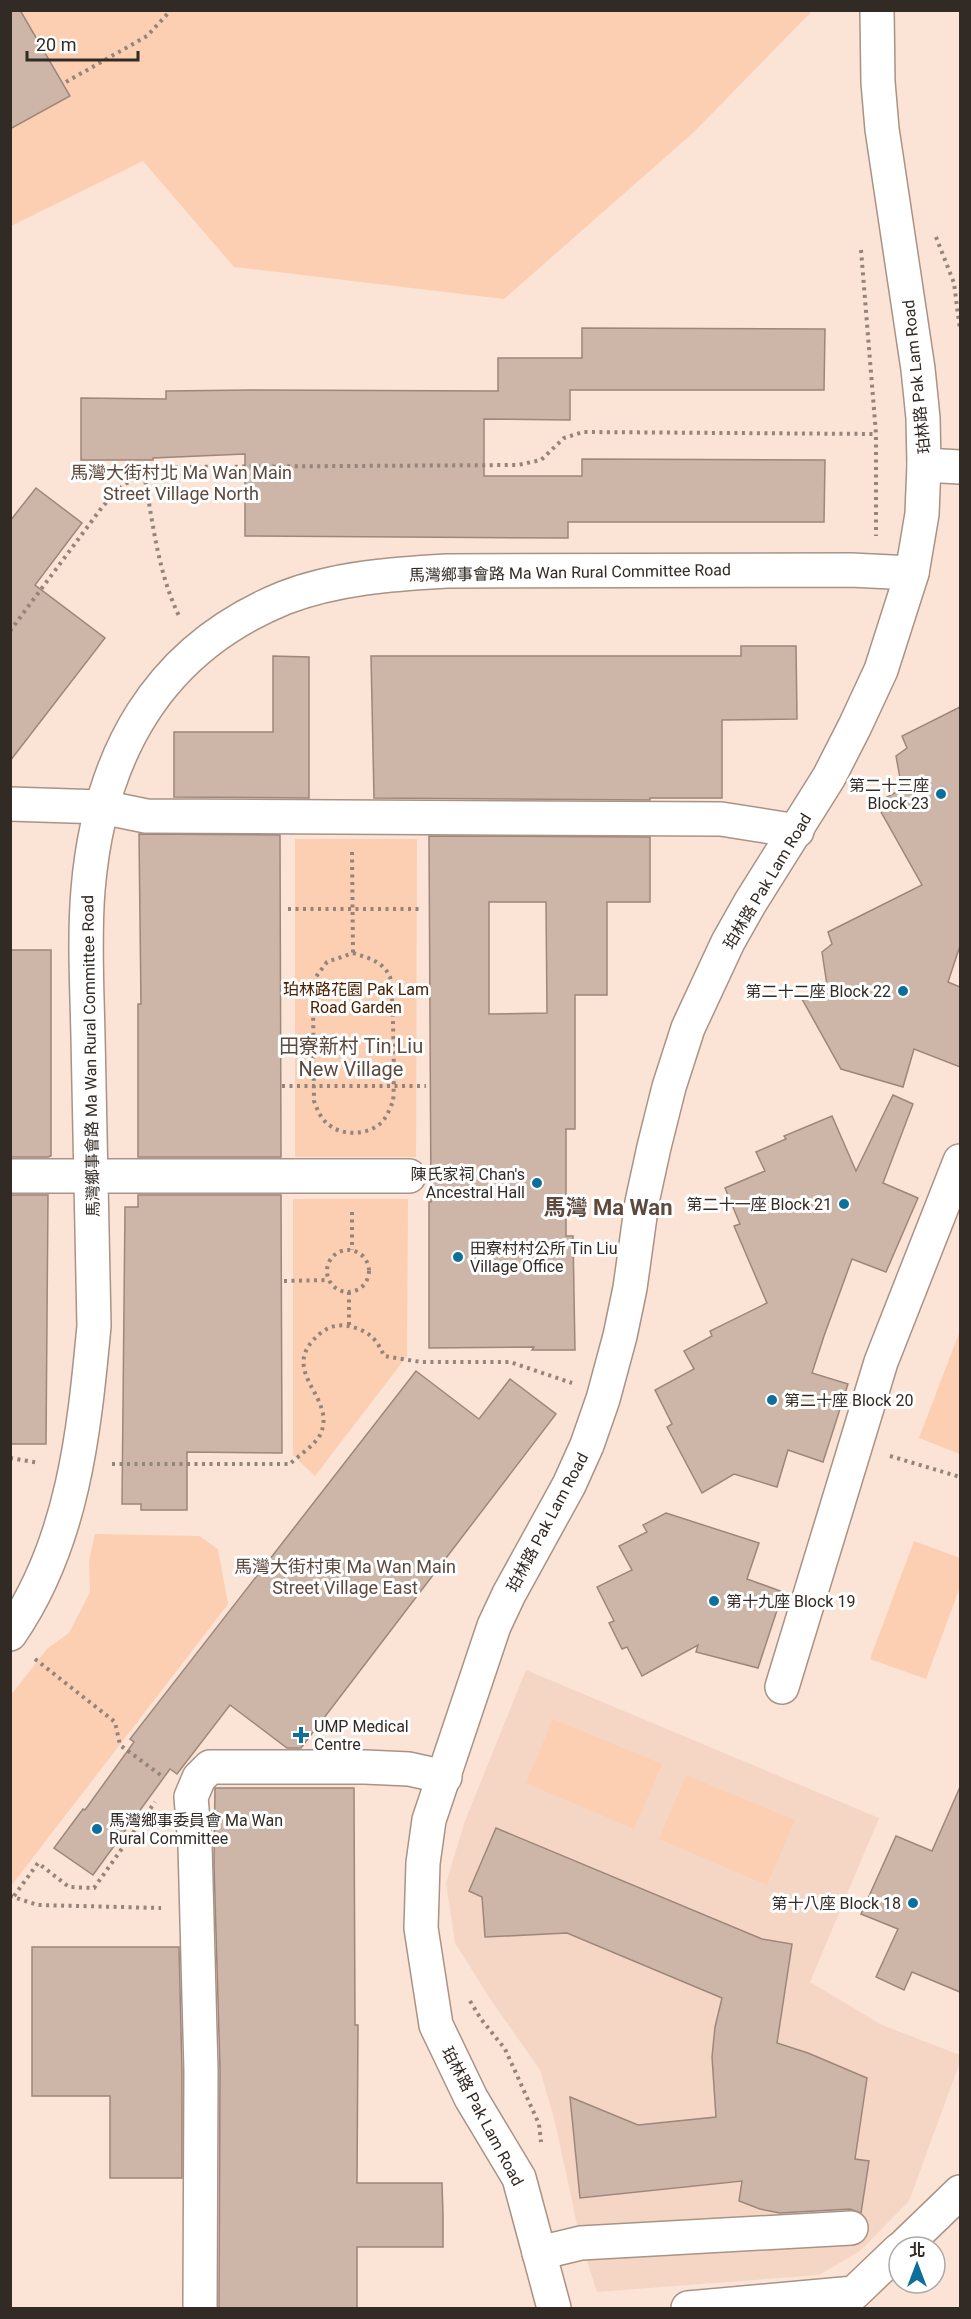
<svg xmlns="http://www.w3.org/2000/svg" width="971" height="2319" font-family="Roboto,'Noto Sans TC',sans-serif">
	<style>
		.built { fill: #f5d6c5 }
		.green { fill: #fccfb3 }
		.building { fill: #cdb6a8; stroke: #9d877a; stroke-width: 1.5; fill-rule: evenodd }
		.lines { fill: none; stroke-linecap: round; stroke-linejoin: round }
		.minor-casing { stroke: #a99386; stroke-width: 36 }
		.path { stroke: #94847a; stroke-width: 4; stroke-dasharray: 3 4.5; stroke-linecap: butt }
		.minor { stroke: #fff; stroke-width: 33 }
		.poi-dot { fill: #0d6f9c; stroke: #fff; stroke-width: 2 }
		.labels { text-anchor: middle; stroke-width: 6; stroke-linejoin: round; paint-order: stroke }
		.street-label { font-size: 16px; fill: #322a24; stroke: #fff }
		.poi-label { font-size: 16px; fill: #322a24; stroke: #fff; text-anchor: end }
		.park-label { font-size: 16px; fill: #482002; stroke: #fff }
		.neighbourhood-label { font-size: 18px; fill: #5d493e; stroke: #fff }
		.quarter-label { font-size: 20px; fill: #5d493e; stroke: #fff }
		.district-label { font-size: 22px; font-weight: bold; fill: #5d493e; stroke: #fff }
	</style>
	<rect width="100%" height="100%" fill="#fbe3d5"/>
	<polygon class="built" points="526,1670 879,1818 810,1982 882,2025 960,2055 960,2062 909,2201 860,2251 819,2275 597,2292 581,2243 555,2122 540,2070 491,2000 455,1943 446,1883 465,1821"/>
	<g class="green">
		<polygon points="11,11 812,11 694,132 504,299 234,267 143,161 11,226"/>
		<polygon points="295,839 417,839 416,1157 295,1157"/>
		<polygon points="293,1199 408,1199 407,1356 315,1476 293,1455"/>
		<polygon points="960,1331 960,1454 919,1438"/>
		<polygon points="95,1534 199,1536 218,1549 228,1604 11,1886 11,1695 47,1649 69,1633 90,1592 89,1560"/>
		<polygon points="914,1541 960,1558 960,1587 926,1679 870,1659"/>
		<polygon points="553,1719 662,1764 634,1829 526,1783"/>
		<polygon points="686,1775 795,1820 767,1885 659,1839"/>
	</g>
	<g class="building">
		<polygon points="10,10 20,10 70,96 10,129"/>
		<polygon points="582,328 825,329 824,390 570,390 570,420 484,419 484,476 582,476 582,459 825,460 824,522 568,522 568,538 245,536 245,454 153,458 153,460 81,460 81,398 166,399 166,391 253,390 498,391 498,358 582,358"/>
		<polygon points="36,488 82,523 35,585 105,638 10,761 10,521"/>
		<polygon points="741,646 796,646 797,719 722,720 722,798 650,798 650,800 374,798 371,656 741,656"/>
		<polygon points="273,656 309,657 309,798 174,797 174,732 273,732"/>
		<polygon points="960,707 960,946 948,982 960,987 960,1067 914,1049 903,1087 841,1069 802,999 827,985 822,952 832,944 828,932 922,885 876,803 902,789 896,756 907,748 902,736"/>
		<polygon points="139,834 280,835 281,1157 138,1157 138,1004 141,1004"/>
		<path d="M429,836l221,1v65h-43v93h-32v134h-9v107h7l2,114h-43l2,-3 -105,1v-146h2zM489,902h57l1,111 -58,1z"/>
		<polygon points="10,950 51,950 51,1156 48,1157 10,1157"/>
		<polygon points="893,1095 913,1104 883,1183 918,1198 886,1272 852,1259 824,1336 812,1373 848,1384 823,1462 788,1450 777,1487 734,1474 702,1493 667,1427 672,1424 655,1390 694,1369 684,1351 712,1336 710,1331 767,1303 734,1226 740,1224 725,1188 765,1171 756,1152 786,1139 784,1136 832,1116 856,1171"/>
		<polygon points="10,1195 48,1195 46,1444 10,1444"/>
		<polygon points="138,1195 281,1195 282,1453 187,1452 187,1510 141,1510 141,1504 122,1504 125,1207 138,1207"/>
		<polygon points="416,1371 479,1419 510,1379 556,1414 301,1748 287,1748 230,1705 177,1774 170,1769 93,1875 54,1848 83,1809 85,1810 134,1742 130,1739"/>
		<polygon points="666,1513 759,1543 747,1579 783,1592 758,1668 696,1652 698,1645 642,1676 627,1647 622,1649 609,1623 614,1621 597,1587 632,1570 619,1546 647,1532 643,1525"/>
		<polygon points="960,1787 960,1992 912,1972 904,1990 876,1977 898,1929 861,1914 896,1836 932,1851"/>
		<polygon points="215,1788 354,1788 355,2025 358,2025 357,2183 442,2183 443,2215 443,2247 357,2247 357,2308 219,2308 220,2070 214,1864"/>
		<polygon points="496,1828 762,1939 792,1944 777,2043 808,2053 867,2078 855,2159 869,2161 861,2213 850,2209 780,2213 760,2209 739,2201 742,2181 580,2198 570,2097 638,2125 716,2117 712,2057 715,2027 722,1998 567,1933 485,1937 482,1897 469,1891"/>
		<polygon points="32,1947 179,1947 182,2071 182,2178 110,2178 110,2096 32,2096"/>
	</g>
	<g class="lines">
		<g class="minor-casing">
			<g id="minor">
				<polyline points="924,465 960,467"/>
				<polyline points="10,804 102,807 146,816 721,819 797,831"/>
				<polyline points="10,1176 409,1176"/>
				<path d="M10,1634c63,-91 74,-201 84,-308 -2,-97 -4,-193 -6,-289 -1,-49 -4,-99 0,-147 11,-133 68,-240 196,-292 51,-20 109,-24 163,-27l404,-1 61,3"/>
				<polyline points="782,1687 881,1362 960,1161"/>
				<polyline points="903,2247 960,2192"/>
				<polyline points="539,2253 581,2243 851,2228"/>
				<polyline points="200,2308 201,2071 195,1845 191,1797 199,1778 210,1767 365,1767 409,1769 445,1777"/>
				<polyline points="554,2308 519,2178 471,2098 436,2025 421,1928 423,1863 429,1820 494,1626 509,1594 569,1485 587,1445 603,1399 620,1336 630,1288 642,1202 654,1147 669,1087 688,1028 728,942 750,903 829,777 855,726 881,670 912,573 922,514 924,465 923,418 918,369 882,129 878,82 877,10"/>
				<polyline points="688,2308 854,2293 899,2250"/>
			</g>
		</g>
		<g class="path">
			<polyline points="66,82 147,36 171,10"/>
			<polyline points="936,237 954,283 960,330"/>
			<polyline points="861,250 876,434 876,536"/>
			<path d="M144,474c9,49 14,100 36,144"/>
			<polyline points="10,631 103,506 123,485 144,474 176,467 518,465 541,460 564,438 583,432 876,434"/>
			<polyline points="352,852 353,953"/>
			<polyline points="288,909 421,909"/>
			<path d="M353,953c15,5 30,8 37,24 3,9 5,114 3,124 -2,5 -5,13 -8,17 -10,16 -38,19 -53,9 -10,-6 -14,-15 -18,-26l-1,-103 2,-20 12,-16z"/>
			<polyline points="282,1086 426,1086"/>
			<polyline points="352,1212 352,1250"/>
			<circle cx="348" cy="1271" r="21"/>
			<polyline points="284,1281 329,1280"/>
			<polyline points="349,1292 349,1325"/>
			<polyline points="890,1456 960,1477"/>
			<polyline points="10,1458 39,1463"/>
			<path d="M112,1464h178c8,-8 25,-19 30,-29 19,-39 -47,-64 2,-103 12,-9 26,-8 39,-2 12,5 18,14 23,26l37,6h89l62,21"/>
			<polyline points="35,1659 115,1722 120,1745 162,1776"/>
			<polyline points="10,1896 38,1905 161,1908"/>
			<polyline points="14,1896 38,1863 69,1887 94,1888 155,1802"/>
			<polyline points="470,2001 481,2019 505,2049 539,2124 541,2142"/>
		</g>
		<use href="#minor" class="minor"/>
	</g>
	<g class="poi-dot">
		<circle cx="941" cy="794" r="6"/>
		<circle cx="903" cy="991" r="6"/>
		<circle cx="537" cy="1183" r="6"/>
		<circle cx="844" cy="1204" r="6"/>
		<circle cx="458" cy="1257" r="6"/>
		<circle cx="772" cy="1400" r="6"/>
		<circle cx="714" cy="1601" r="6"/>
		<path d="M298 1726h6v6h6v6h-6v6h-6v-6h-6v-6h6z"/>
		<circle cx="97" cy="1829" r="6"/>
		<circle cx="913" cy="1903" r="6"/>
	</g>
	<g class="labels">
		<g class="street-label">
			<text transform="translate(916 377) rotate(-96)" y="6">珀林路 Pak Lam Road</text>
			<text transform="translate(570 572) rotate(-1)" y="6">馬灣鄉事會路 Ma Wan Rural Committee Road</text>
			<text transform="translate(767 881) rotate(-59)" y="6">珀林路 Pak Lam Road</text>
			<text transform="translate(90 1056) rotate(-91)" y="6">馬灣鄉事會路 Ma Wan Rural Committee Road</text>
			<text transform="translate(547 1522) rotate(-62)" y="6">珀林路 Pak Lam Road</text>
			<text transform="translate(483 2116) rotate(62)" y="6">珀林路 Pak Lam Road</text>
		</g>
		<g class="poi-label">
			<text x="929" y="791">第二十三座<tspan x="929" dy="18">Block 23</tspan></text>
			<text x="891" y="997">第二十二座 Block 22</text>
			<text x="525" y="1180">陳氏家祠 Chan's<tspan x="525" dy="18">Ancestral Hall</tspan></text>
			<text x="832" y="1210">第二十一座 Block 21</text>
			<text x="470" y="1254" text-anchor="start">田寮村村公所 Tin Liu<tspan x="470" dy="18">Village Office</tspan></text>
			<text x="784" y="1406" text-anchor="start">第二十座 Block 20</text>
			<text x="726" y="1607" text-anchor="start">第十九座 Block 19</text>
			<text x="314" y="1732" text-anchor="start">UMP Medical<tspan x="314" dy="18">Centre</tspan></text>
			<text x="109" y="1826" text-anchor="start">馬灣鄉事委員會 Ma Wan<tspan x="109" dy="18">Rural Committee</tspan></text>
			<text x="901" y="1909">第十八座 Block 18</text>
		</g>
		<g class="park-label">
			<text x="356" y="995">珀林路花園 Pak Lam<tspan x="356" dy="18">Road Garden</tspan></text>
		</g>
		<g class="neighbourhood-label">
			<text x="181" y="479">馬灣大街村北 Ma Wan Main<tspan x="181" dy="21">Street Village North</tspan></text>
			<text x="345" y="1573">馬灣大街村東 Ma Wan Main<tspan x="345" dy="21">Street Village East</tspan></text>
		</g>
		<g class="quarter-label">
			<text x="351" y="1053">田寮新村 Tin Liu<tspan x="351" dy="23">New Village</tspan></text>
		</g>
		<g class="district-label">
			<text x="608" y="1215">馬灣 Ma Wan</text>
		</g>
	</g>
	<rect width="971" height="2319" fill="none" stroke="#322a24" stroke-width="24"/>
	<g transform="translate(917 2265)"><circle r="28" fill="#ffffff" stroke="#adaaa7" stroke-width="1.5"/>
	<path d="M0-4.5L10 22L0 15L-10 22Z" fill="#0d6f9c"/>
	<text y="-9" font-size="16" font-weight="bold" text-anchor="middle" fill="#322a24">北</text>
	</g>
	<path d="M27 51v9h111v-9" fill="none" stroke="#322a24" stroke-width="3"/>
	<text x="36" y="51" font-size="18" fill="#322a24" stroke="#ffffff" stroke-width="4.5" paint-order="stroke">20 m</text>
</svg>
